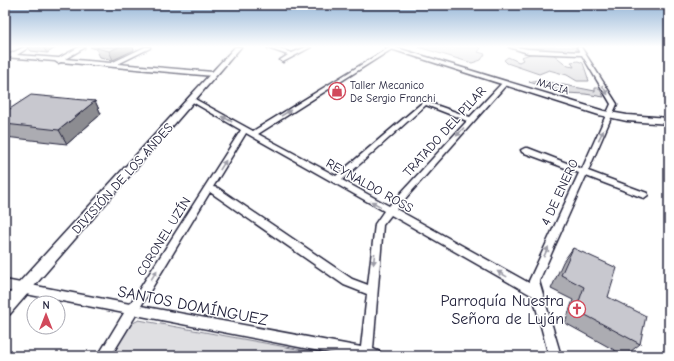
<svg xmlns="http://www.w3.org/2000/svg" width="674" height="361" font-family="'Comic Neue',sans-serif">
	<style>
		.green { fill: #dfdfe2; stroke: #80808e }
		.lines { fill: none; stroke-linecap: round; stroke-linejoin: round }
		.street-casing { stroke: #22223b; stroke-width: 3 }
		.secondary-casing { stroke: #22223b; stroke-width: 3 }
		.street { fill: #fff; fill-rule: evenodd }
		.secondary { fill: #fff; fill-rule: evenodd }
		.wall { fill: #acacb2; stroke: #22223b }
		.shaded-wall { fill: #8c8c91; stroke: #22223b }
		.building { fill: #c8c8cf; stroke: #22223b }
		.oneway { fill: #9c9ca7 }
		.labels { text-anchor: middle; stroke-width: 3; stroke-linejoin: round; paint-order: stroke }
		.far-poi-label { font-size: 11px; fill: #22223b; stroke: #fff; text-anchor: start }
		.far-street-label { font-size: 11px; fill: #22223b; stroke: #fff }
		.street-label { font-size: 13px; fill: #22223b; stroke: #fff }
		.near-poi-label { font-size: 16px; fill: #22223b; stroke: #fff; text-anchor: end }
		.near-street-label { font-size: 16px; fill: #22223b; stroke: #fff }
	</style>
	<rect width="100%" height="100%" fill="#fff"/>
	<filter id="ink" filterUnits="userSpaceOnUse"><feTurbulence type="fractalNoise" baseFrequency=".025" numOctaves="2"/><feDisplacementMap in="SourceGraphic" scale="8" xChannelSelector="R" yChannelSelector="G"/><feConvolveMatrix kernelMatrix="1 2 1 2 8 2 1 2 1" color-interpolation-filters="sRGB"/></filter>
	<g filter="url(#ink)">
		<g class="green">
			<polygon points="418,47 476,47 481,48 478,52 485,54 481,60 472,63"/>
			<polygon points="517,47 575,47 577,52 527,49"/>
			<polygon points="537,52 553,54 568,66 574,67 571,62 578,61 583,63 589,81 577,81 567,75 549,70 539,74 507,63 504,60 508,57 519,62 523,60 521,57"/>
			<polygon points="538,80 595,91 595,88 599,88 604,97 585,94 566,93 529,82"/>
			<polygon points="139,320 335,356 111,356 131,324"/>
		</g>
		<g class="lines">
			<g class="street-casing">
				<g id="street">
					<polygon points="24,47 29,47 17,55 59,58 79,47 84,47 84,48 65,59 111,63 145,47 150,47 150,48 118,64 213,72 216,74 213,76 61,62 58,63 55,61 5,57 5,53 10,54"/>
					<polygon points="268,47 273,47 292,53 306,47 311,47 283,62 280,60 288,55 268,48"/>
					<path d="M390,47h5l-137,87 78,42 87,-74h4l43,15 33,-35h4v2l-111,125 133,74v-2l50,-108 -57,-21 -1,-2 4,-2h3l54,21 29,-65 -29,-49 -54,-2 -19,-6h7l12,2 52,3 -3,-5h4l36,57 -29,67 59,22 1,2 -4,3 -3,-1 -55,-21 -47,105 22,75h-12l-16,-60 -142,-81 -8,10 -10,124 7,3 2,4h-37l-209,-41 -25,41h-13l26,-43 -119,-23v-10l125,24 111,-174 -52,-30v-2h4l60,33zM426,105l41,16 -78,85 -47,-26zM246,133l138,78 -9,13 -7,61 -16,-6 -134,-91 -5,-1zM210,192l134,93 23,9 -6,53 -220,-41z"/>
				</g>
			</g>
			<g class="secondary-casing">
				<g id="secondary">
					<polygon points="235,47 241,47 10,314 5,316 5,298"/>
					<polygon points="385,47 394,47 604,111 627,115 669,118 669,124 627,121 599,115"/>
				</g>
			</g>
			<use href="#street" class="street"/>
			<use href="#secondary" class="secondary"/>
		</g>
		<g class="wall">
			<polygon points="28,47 57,47 47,53 31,51"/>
			<polygon points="90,47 133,47 134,50 113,60 100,57 96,49"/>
			<polygon points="95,101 101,114 67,144 5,137 5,112"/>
			<polygon points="573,248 608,297 640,344 625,356 565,323 573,300 551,289 563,262"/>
		</g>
		<g class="shaded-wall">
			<polygon points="43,47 57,47 47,53"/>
			<polygon points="119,47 133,47 134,50 113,60 109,51"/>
			<polygon points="95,101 101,114 67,144 59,130"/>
		</g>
		<g class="building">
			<polygon points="99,47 119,47 109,51 96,48"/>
			<polygon points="31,95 95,101 59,130 5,124 5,112"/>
			<polygon points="573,248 617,268 608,297 646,316 640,344 576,310 584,287 561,275"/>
		</g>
		<defs><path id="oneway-solid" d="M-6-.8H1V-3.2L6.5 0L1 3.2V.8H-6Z"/></defs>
		<g class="oneway">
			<use href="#oneway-solid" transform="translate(605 90) rotate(59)"/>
			<use href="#oneway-solid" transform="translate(286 113) rotate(-32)"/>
			<use href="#oneway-solid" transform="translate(227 119) rotate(-150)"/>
			<use href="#oneway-solid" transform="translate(460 132) rotate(132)"/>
			<use href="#oneway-solid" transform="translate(601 135) rotate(-64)"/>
			<use href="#oneway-solid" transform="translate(223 165) rotate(-58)"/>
			<use href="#oneway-solid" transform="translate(376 204) rotate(-151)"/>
			<use href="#oneway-solid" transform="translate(546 252) rotate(-65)"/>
			<use href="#oneway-solid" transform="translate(374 259) rotate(96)"/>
			<use href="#oneway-solid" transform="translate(502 274) rotate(-151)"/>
			<use href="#oneway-solid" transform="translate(154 275) rotate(-58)"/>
		</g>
	</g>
	<linearGradient id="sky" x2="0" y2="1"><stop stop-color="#93b4d6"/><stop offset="0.48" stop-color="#fff"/><stop offset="1" stop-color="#fff" stop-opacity="0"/></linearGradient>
	<rect width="674" height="97" fill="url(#sky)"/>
	<defs>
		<g id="shop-ring" transform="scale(0.9)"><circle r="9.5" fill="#fff" stroke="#d1495b" stroke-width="1.5"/><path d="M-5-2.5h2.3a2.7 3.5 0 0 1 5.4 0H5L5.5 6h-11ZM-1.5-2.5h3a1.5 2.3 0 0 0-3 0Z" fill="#d1495b"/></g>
		<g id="church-ring" transform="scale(0.9)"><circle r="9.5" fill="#fff" stroke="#d1495b" stroke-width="1.5"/><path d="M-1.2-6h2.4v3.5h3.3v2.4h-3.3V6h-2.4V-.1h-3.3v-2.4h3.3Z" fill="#d1495b"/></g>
	</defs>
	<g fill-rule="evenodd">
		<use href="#shop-ring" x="337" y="91"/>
		<use href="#church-ring" x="577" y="309"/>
	</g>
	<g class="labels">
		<g class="far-poi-label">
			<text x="350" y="89">Taller Mecanico<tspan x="350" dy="13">De Sergio Franchi</tspan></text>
		</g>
		<g class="far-street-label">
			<text transform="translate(553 86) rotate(17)" y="4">MACIA</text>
		</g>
		<g class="street-label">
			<text transform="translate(444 131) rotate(-48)" y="5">TRATADO DEL PILAR</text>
			<text transform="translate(122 178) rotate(-48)" y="5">DIVISIÓN DE LOS ANDES</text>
			<text transform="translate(370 185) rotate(29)" y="5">REYNALDO ROSS</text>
			<text transform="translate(559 192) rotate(-65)" y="5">4 DE ENERO</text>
			<text transform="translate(163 236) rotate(-58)" y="5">CORONEL UZÍN</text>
		</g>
		<g class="near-poi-label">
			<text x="564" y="306">Parroquía Nuestra<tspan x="564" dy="18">Señora de Luján</tspan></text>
		</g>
		<g class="near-street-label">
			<text transform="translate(193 305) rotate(11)" y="6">SANTOS DOMÍNGUEZ</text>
		</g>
	</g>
	<rect width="674" height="361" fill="none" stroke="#fff" stroke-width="20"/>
	<rect x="10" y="10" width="654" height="341" fill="none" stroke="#22223b" stroke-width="1.5" filter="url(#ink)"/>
	<g transform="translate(46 315)"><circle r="19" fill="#ffffff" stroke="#a7a7b1"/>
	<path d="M0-3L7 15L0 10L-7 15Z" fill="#d1495b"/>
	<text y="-6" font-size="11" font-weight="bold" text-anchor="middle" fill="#22223b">N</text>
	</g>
</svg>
